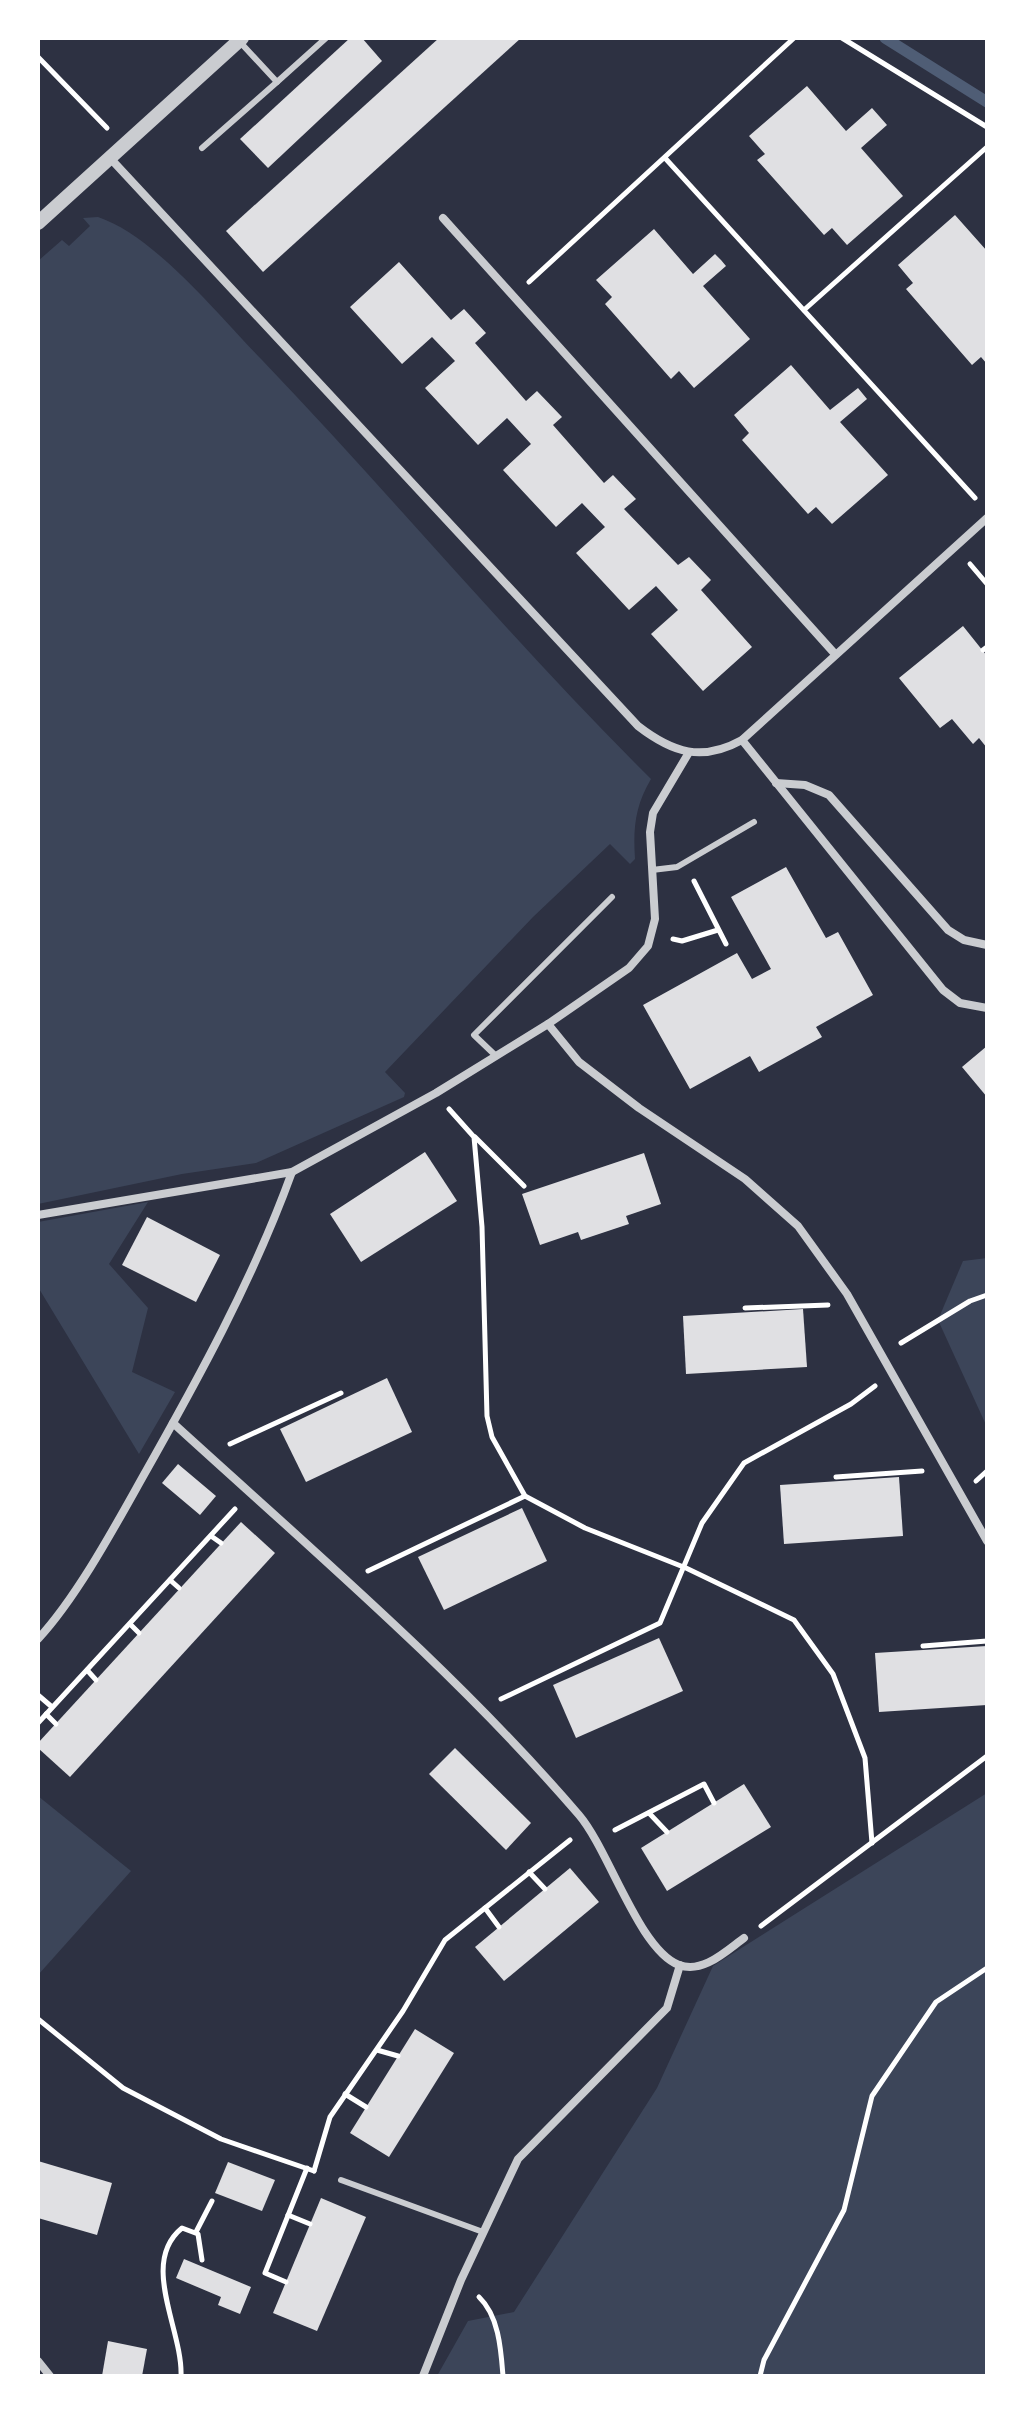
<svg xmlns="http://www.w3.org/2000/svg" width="1025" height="2414" font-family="Lora,serif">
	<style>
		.green { fill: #3c4559 }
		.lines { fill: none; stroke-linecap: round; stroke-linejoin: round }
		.stream { stroke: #4f5d75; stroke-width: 11 }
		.building { fill: #e0e0e3 }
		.path { stroke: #fff; stroke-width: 5 }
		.service { stroke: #caccd0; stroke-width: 6 }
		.minor { stroke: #caccd0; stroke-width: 8 }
		.tertiary { stroke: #caccd0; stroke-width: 14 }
	</style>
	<rect width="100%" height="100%" fill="#2d3142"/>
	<g class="green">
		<path d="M98,217c57,19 121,99 164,143 131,137 254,285 389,419 -16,27 -18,49 -16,80l-5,5 -20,-20 -77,73 -148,155 20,21 -1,4 -148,66 -74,11 -144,30v-943l24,-21 7,6 21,-20 -7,-8z"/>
		<polygon points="148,1202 109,1264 148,1308 132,1372 175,1392 139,1454 38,1287 38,1222"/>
		<polygon points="987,1258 987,1427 938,1320 963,1261"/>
		<polygon points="987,1793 987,2376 437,2376 468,2321 514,2312 657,2088 713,1966"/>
		<polygon points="38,1796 131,1871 38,1975"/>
	</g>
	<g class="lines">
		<polyline class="stream" points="885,38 987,102"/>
	</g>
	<g class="building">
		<polygon points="350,38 362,38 382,61 268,168 240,139"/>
		<polygon points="439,38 521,38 263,272 226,231"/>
		<polygon points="807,86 846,131 872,108 887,125 861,148 903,196 847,245 832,228 824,235 757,160 765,154 749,136"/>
		<polygon points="955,215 987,251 987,364 981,357 972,365 906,289 913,283 898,265"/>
		<polygon points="654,229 693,274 715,254 721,260 726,266 703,286 750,339 694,388 679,371 671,379 605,304 612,297 596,280"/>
		<polygon points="399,262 451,320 464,309 486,333 475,343 526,401 537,391 562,417 553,425 604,483 613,475 636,499 624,509 678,565 689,557 711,580 701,590 752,647 703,691 651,634 678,610 656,586 629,610 576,553 605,527 582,503 556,527 503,470 531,444 507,418 478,445 425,388 455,361 432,337 402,364 350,307"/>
		<polygon points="791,365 830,410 858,388 867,399 840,422 888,475 832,524 816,507 808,514 742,440 749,433 734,415"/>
		<polygon points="963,626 987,656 987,748 979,738 973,744 952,719 940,728 899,678"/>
		<polygon points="786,867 826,938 838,932 873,995 816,1027 822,1037 759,1072 750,1056 690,1089 643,1005 737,953 752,979 771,969 731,897"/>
		<polygon points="987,1046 987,1097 962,1067"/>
		<polygon points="425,1152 457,1201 361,1262 330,1214"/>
		<polygon points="644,1153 661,1204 626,1216 629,1224 581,1240 578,1232 540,1245 522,1194"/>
		<polygon points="147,1217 220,1255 196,1302 122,1265"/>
		<polygon points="803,1309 807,1367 686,1374 683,1316"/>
		<polygon points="387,1378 412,1432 306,1482 280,1429"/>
		<polygon points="178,1464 216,1496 200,1515 162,1483"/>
		<polygon points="899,1477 903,1536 784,1544 780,1485"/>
		<polygon points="522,1508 547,1561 444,1610 418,1557"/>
		<polygon points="241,1522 275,1553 70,1777 38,1748 38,1743"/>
		<polygon points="659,1638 683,1691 576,1738 553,1685"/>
		<polygon points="987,1646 987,1705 879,1712 875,1653"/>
		<polygon points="455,1748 531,1823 506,1850 429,1774"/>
		<polygon points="744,1784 771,1827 667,1891 641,1848"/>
		<polygon points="570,1868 599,1902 504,1981 475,1947"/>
		<polygon points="415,2029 454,2053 389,2157 350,2133"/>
		<polygon points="38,2161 112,2183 97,2235 38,2218"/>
		<polygon points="228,2162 275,2180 262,2211 215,2193"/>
		<polygon points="321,2198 366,2217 317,2331 273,2313"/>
		<polygon points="184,2259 251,2287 240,2314 218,2305 221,2297 176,2278"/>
		<polygon points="108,2341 147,2349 142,2376 102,2376"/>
	</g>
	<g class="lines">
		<g class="path">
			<polyline points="842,38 987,127"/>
			<polyline points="38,57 107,128"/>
			<polyline points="665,158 975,498"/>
			<polyline points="529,282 794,38"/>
			<polyline points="804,310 987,147"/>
			<polyline points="970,564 987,584"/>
			<polyline points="983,650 987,647"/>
			<polyline points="694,881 726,944"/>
			<polyline points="673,939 682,941 718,930"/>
			<polyline points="449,1109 474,1137 482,1227 487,1416 492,1437 525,1496 585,1528 686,1568 794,1620 833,1674 865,1758 872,1843"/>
			<polyline points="475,1137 524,1186"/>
			<polyline points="745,1308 828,1305"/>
			<polyline points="901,1343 970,1301 987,1295"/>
			<polyline points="230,1444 341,1393"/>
			<polyline points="836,1477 922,1471"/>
			<polyline points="976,1481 987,1471"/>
			<polyline points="211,1536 221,1543"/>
			<polyline points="368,1571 525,1496"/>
			<polyline points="170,1580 179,1588"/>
			<polyline points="130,1624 139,1633"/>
			<polyline points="923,1646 987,1641"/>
			<polyline points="87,1670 96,1680"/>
			<polyline points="38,1695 52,1707"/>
			<polyline points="501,1699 660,1623 702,1523 744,1463 851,1404 875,1386"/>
			<polyline points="46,1714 56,1724"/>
			<polyline points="38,1723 235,1509"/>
			<polyline points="649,1813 667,1832"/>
			<polyline points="615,1830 704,1784 714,1803"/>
			<polyline points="529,1872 545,1889"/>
			<polyline points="485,1908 499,1927"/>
			<polyline points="761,1926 987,1756"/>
			<polyline points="38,2019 123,2088 221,2139 314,2171"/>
			<polyline points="377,2050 398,2056"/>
			<polyline points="345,2094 366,2107"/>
			<polyline points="314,2171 330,2117 403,2011 445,1940 570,1840"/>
			<polyline points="288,2215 310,2224"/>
			<polyline points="196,2232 212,2201"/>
			<polyline points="286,2282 265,2273 307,2168"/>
			<path d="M479,2297c20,19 22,53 24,79"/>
			<path d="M181,2376c2,-46 -42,-113 1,-148l16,6 4,26"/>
			<polyline points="760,2376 764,2360 844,2210 872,2096 936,2002 987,1968"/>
		</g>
		<g class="service">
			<polyline points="239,41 277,82 326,38"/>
			<polyline points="202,148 277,82"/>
			<polyline points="652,870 677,867 754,822"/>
			<polyline points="496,1056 474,1035 612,897"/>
			<polyline points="341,2180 483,2232"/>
		</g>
		<g class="minor">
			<path d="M110,158l528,568c35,27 64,36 104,14l245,-222"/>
			<polyline points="443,218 835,654"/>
			<polyline points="742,740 943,990 960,1003 987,1008"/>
			<polyline points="776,783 805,785 829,795 948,930 964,940 987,945"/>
			<polyline points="548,1024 579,1062 639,1108 745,1179 798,1226 847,1294 987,1541"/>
			<polyline points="38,1215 292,1172 436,1093 548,1024 629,968 648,946 655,919 650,832 653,813 688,754"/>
			<path d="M173,1423c138,126 284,250 406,392 30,35 60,135 100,150 24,9 47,-14 65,-27"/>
			<path d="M38,1639c38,-41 75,-109 103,-159 56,-99 112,-200 151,-308"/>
			<polyline points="38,2361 50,2376"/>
			<polyline points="423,2376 461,2280 518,2159 667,2008 680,1965"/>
		</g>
		<polyline class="tertiary" points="38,223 242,38"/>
	</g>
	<rect width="1025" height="2414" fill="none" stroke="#ffffff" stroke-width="80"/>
</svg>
